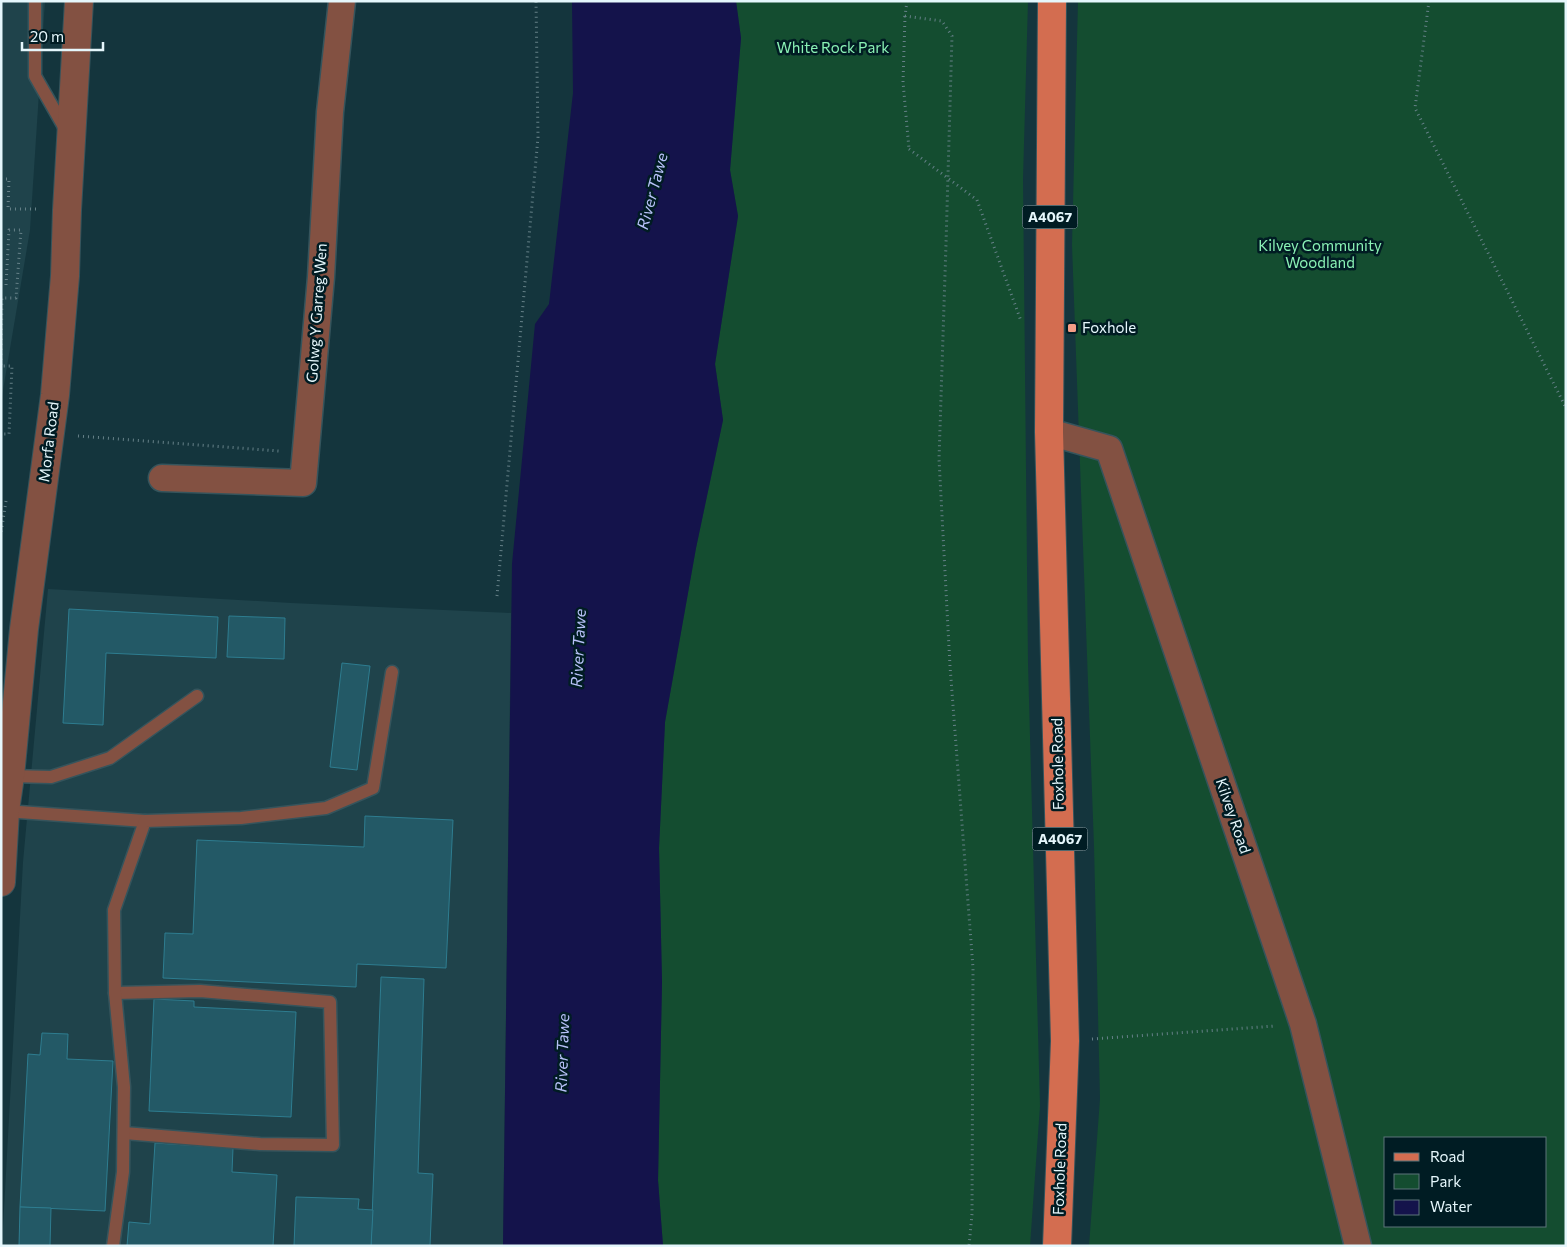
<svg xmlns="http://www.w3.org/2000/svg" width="1567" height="1247" font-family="Commissioner,sans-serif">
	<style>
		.built { fill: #1f434b }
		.green { fill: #144d30; fill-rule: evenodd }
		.water { fill: #14134b }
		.building { fill: #235966; stroke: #2e7d90 }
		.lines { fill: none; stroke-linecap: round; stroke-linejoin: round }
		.service-casing { stroke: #35545c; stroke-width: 15 }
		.minor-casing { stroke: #35545c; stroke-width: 29 }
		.tertiary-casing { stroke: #35545c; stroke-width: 30 }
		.primary-casing { stroke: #35545c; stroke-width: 30 }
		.path { stroke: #668188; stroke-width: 3; stroke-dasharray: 1 4; stroke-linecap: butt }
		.service { stroke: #835142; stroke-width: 12 }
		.minor { stroke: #835142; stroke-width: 26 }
		.tertiary { stroke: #835142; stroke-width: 28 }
		.primary { stroke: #d36d50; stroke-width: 28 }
		.path-bridge { stroke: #668188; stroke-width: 3; stroke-dasharray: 1 4; stroke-linecap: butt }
		.poi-dot { fill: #f49e86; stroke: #001c23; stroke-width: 2 }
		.labels { text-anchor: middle; stroke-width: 5; stroke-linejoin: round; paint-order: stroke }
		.shield { fill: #001c23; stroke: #a0b5bb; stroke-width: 1 }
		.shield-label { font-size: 14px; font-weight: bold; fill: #e5f7fc }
		.park-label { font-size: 15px; fill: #8af2b5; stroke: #001c23 }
		.street-label { font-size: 15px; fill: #e5f7fc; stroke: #001c23 }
		.poi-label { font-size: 15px; fill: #e5f7fc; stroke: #001c23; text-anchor: start }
		.water-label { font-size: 16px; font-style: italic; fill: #b7c1f8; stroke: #001c23 }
	</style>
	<rect width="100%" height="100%" fill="#14353d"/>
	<g class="built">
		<polygon points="1,1 45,1 30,230 1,402"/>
		<polygon points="48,589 291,603 511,613 503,1246 2,1246 23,862"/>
	</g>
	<g class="green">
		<polygon points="736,1 1028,1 1023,179 1028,663 1040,1106 1030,1246 663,1246 658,1180 662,982 659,848 665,722 696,548 723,420 715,364 738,216 730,170 741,38"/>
		<path d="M1078,1h488v1245h-477l11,-147 -6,-253 -22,-601zM1386,1138h160v88h-160z"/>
	</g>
	<polygon class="water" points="572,1 736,1 741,38 730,170 738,216 715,364 723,420 696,548 665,722 659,848 662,982 658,1180 663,1246 503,1246 512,564 535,324 549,304 573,93"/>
	<g class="building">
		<polygon points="69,609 218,617 216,658 106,653 103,725 63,723"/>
		<polygon points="229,616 285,618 284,659 227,657"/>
		<polygon points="342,663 370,666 357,770 330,767"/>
		<polygon points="365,816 453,820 446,968 357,964 356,987 163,978 165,933 193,934 197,840 364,847"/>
		<polygon points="381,977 424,979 418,1173 433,1174 430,1246 371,1246"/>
		<polygon points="154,999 194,1001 194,1007 296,1012 291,1117 149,1111"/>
		<polygon points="42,1033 68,1034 67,1059 113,1061 105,1211 20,1207 28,1054 40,1055"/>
		<polygon points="155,1143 233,1148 232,1172 277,1175 273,1246 127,1246 129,1222 150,1224"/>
		<polygon points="296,1197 359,1199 358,1209 373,1210 371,1246 294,1246"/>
		<polygon points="20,1207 51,1208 50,1246 19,1246"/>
	</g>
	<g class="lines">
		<g class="service-casing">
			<g id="service">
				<polyline points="35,1 35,76 67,132"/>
				<polyline points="10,776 51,777 110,758 197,696"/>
				<polyline points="5,811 145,821"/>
				<polyline points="115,993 200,991 330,1002 333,1145 260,1144 124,1133"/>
				<polyline points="113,1246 123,1172 124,1087 115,993 114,910 145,821 241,818 326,808 373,788 392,672"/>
			</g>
		</g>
		<g class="minor-casing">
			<g id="minor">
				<polyline points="1049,432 1109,449 1303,1024 1358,1246"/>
				<polyline points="162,478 303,483 321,277 330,112 342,1"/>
			</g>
		</g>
		<g class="tertiary-casing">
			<polyline id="tertiary" points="1,882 5,811 10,776 24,629 55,395 65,276 67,210 79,1"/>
		</g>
		<g class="primary-casing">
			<polyline id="primary" points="1052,1 1049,432 1065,1041 1057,1246"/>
		</g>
		<g class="path">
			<polyline points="907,1 905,16 942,21 952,36 946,244 939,459 950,666 973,968 972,1214 969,1246"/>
			<polyline points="1429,1 1415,108 1566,408"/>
			<polyline points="905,16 903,82 909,149"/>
			<polyline points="1,179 9,179 8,209 39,209"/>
			<polyline points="977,200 1021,321"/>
			<polyline points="1,285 6,285 9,230 21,230 16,298 2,298 1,366 12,366 9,434 1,434"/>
			<polyline points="78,436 279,451"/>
			<polyline points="1,501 6,501 1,533"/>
			<polyline points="497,596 538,137 536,1"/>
			<polyline points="1092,1039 1275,1026"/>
		</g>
		<use href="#service" class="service"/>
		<use href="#minor" class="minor"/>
		<use href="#tertiary" class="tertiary"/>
		<use href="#primary" class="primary"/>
		<polyline class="path-bridge" points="909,149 977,200"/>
	</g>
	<rect class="poi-dot" x="1067" y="323" width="10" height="10" rx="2.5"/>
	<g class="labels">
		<g class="shield">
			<rect x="1022.5" y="205.5" width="55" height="23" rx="4"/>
			<rect x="1032.5" y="827.5" width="55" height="23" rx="4"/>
		</g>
		<g class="shield-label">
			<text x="1050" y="222">A4067</text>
			<text x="1060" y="844">A4067</text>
		</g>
		<g class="park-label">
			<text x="833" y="53">White Rock Park</text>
			<text x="1320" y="251">Kilvey Community<tspan x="1320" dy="17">Woodland</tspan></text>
		</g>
		<g class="street-label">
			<text transform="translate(317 313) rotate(-86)" y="5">Golwg Y Garreg Wen</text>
			<text transform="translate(49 442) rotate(-83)" y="5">Morfa Road</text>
			<text transform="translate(1058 764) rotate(-91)" y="5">Foxhole Road</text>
			<text transform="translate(1233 816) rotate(71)" y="5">Kilvey Road</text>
			<text transform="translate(1060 1169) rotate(-88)" y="5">Foxhole Road</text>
		</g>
		<g class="poi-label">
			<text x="1082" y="333">Foxhole</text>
		</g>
		<g class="water-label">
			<text transform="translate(652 191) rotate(-75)" y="6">River Tawe</text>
			<text transform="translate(578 648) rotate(-87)" y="6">River Tawe</text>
			<text transform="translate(562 1053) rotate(-88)" y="6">River Tawe</text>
		</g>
	</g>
	<rect width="1567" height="1247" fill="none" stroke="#e5f7fc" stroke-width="5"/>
	<rect x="1384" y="1137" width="162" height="90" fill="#001c23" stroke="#5c747a"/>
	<rect x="1394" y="1153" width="25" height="8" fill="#d36d50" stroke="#5c747a"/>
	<text x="1430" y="1162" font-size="15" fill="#e5f7fc">Road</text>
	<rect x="1394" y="1174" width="25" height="15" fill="#144d30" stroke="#5c747a"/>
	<text x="1430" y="1187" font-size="15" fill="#e5f7fc">Park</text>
	<rect x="1394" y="1200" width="25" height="15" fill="#14134b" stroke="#5c747a"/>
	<text x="1430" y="1212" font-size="15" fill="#e5f7fc">Water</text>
	<path d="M22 42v8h81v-8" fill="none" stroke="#e5f7fc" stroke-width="2.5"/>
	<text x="30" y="42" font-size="15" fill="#e5f7fc" stroke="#001c23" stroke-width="4" paint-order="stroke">20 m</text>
</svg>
